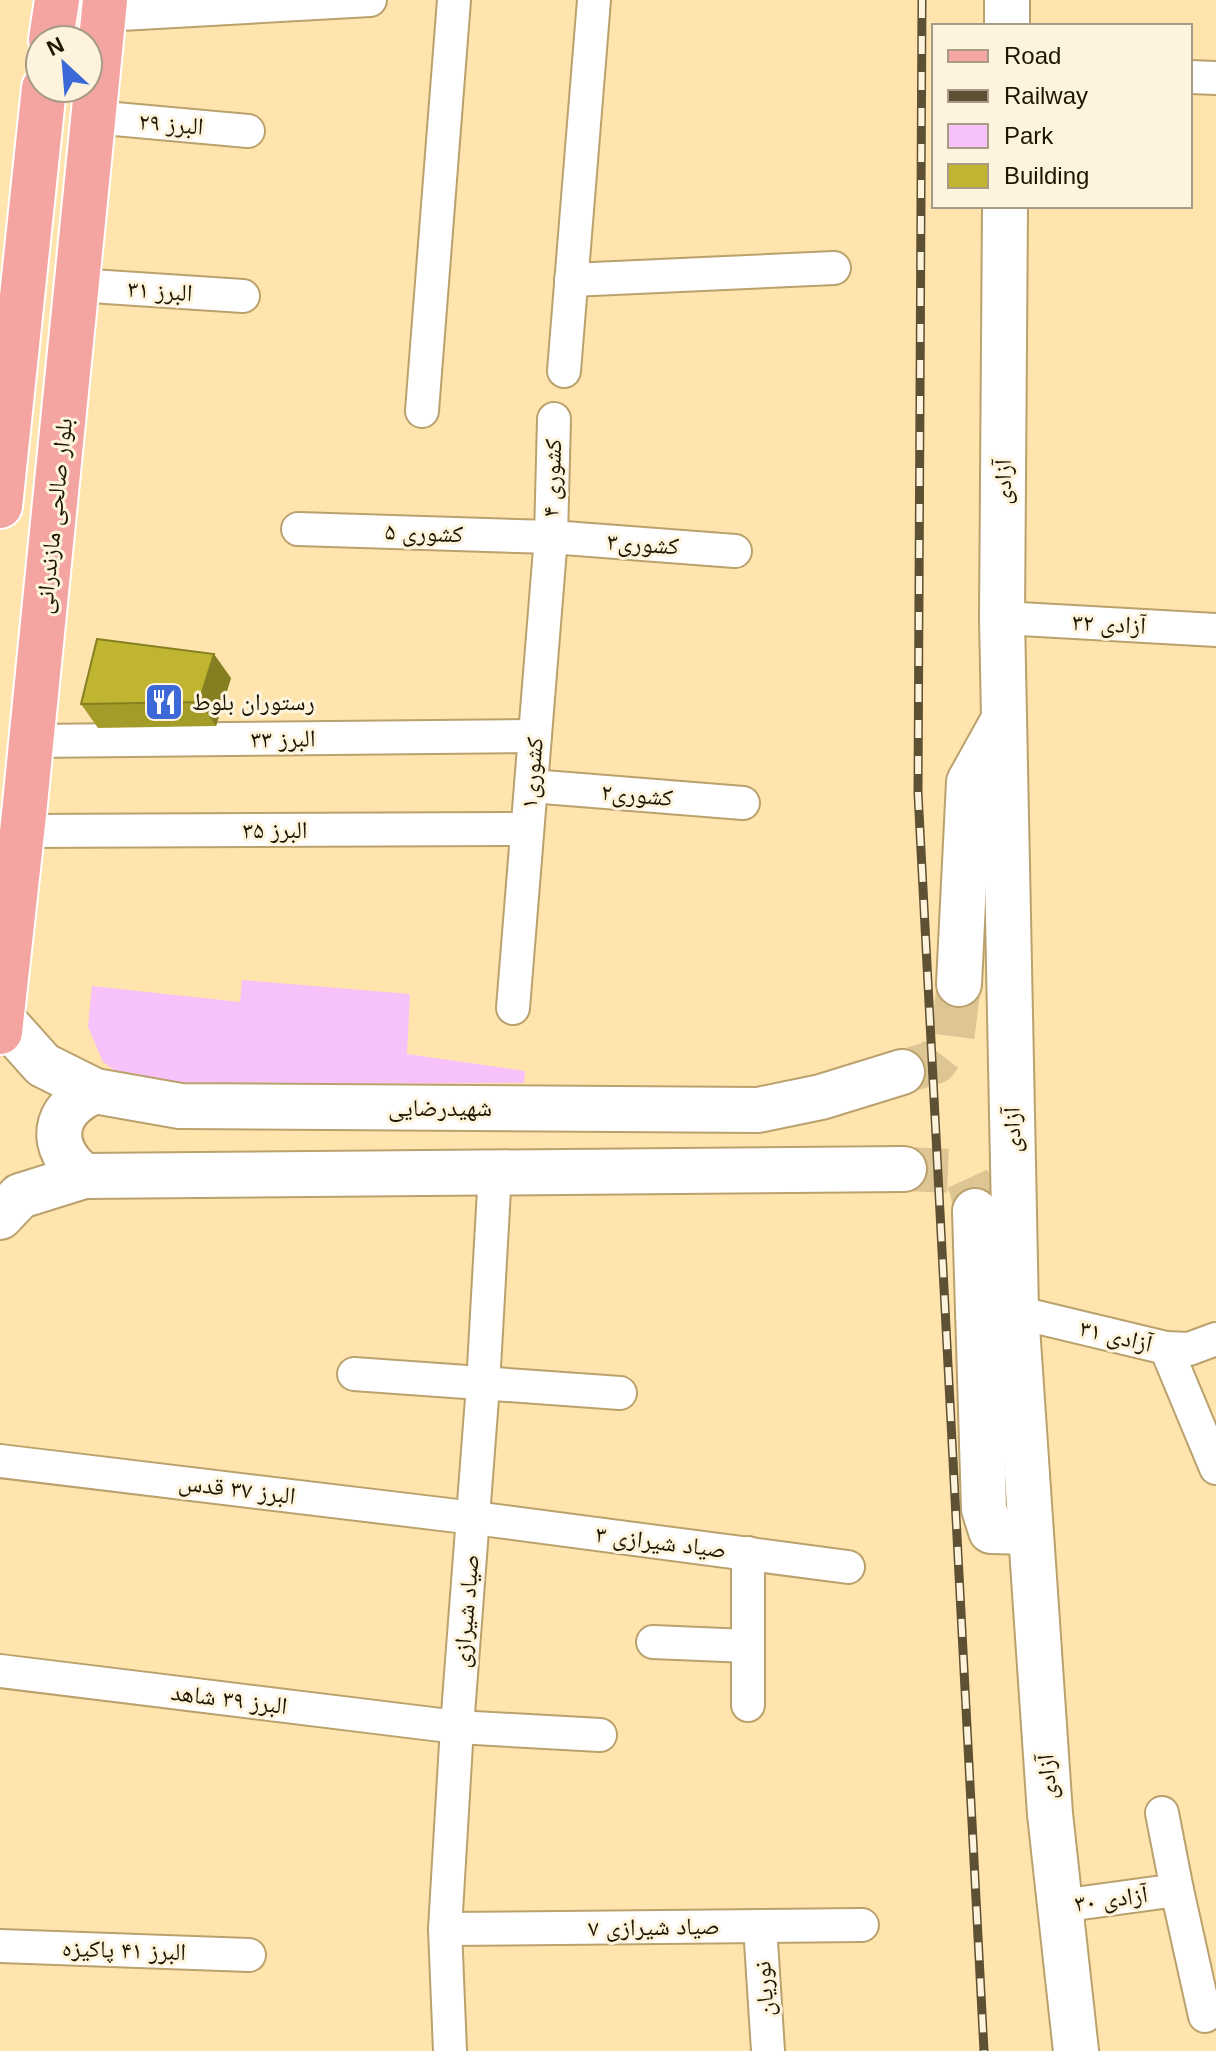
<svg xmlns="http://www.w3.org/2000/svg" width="1216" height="2051" font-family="Helvetica,'Noto Naskh Arabic',sans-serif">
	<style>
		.green { fill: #f7c2f9 }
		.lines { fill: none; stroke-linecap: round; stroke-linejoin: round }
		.secondary-tunnel { stroke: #ddc594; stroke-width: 44; stroke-dasharray: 44 22; stroke-linecap: butt }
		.street-casing { stroke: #baa16d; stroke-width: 36 }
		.secondary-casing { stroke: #baa16d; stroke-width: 48 }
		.primary-casing { stroke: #fff; stroke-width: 48 }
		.street { stroke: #fff; stroke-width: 32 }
		.secondary { stroke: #fff; stroke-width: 44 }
		.primary { stroke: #f4a4a1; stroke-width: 44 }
		.rail-casing { stroke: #5e5032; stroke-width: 9 }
		.rail { stroke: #fef4de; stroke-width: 6; stroke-dasharray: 18; stroke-linecap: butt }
		.wall { fill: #a49c29 }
		.shaded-wall { fill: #867f22 }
		.building { fill: #bfb530; stroke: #867f22; stroke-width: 2 }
		.labels { text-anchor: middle; stroke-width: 6; stroke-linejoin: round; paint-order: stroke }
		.street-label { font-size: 24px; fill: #1f1602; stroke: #fef4de }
		.poi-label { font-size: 24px; fill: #1f1602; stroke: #fef4de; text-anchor: start }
	</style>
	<rect width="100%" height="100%" fill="#ffe4ae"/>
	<polygon class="green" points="242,980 410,994 407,1054 525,1071 524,1083 135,1085 103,1062 88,1027 92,986 240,1002"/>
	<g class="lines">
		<g class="secondary-tunnel">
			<polyline points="902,1072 935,1062 952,1040 959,984"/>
			<polyline points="904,1169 952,1171 966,1176 972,1189 975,1211"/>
		</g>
		<g class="street-casing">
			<g id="street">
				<polyline points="103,15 370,0"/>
				<polyline points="1190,77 1216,78"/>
				<polyline points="93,117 248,131"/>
				<polyline points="571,280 834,268"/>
				<polyline points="76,285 243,296"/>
				<polyline points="564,371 594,0"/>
				<polyline points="422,411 454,0"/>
				<polyline points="298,529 551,537 735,551"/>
				<polyline points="1002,618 1216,630"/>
				<polyline points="31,741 535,736"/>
				<polyline points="531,786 743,803"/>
				<polyline points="23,831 527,829"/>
				<polyline points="513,1008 551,537 554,419"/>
				<polyline points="1016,1312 1166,1348 1189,1349 1216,1339"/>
				<polyline points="1166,1348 1216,1468"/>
				<polyline points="354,1374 620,1393"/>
				<polyline points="0,1461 474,1518 848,1567"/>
				<polyline points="653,1642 748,1646"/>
				<polyline points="0,1671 457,1727 600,1735"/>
				<polyline points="748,1705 748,1553"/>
				<polyline points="1162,1813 1177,1890"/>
				<polyline points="1060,1906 1177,1890 1205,2016"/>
				<polyline points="760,1926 768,2051"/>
				<polyline points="445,1929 862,1925"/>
				<polyline points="0,1946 249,1955"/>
				<polyline points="450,2051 445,1929 457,1727 483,1385 495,1172"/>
			</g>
		</g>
		<g class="secondary-casing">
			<g id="secondary">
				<polyline points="1007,26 1007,0"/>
				<polyline points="1005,206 1002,618 1016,1312 1050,1814 1076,2051"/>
				<polyline points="959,984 969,782 1003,721"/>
				<polyline points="1,1018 43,1065 95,1091 180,1106 758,1110 821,1097 902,1072"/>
				<path d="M84,1176c-37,-29 -32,-67 11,-85"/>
				<polyline points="975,1211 984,1509 991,1531 1030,1532"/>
				<polyline points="0,1217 20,1196 84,1176 904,1169"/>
			</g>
		</g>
		<g class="primary-casing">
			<g id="primary">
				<polyline points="51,40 57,0"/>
				<polyline points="0,506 44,88"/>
				<polyline points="0,1032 24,814 105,0"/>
			</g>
		</g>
		<use href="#street" class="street"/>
		<use href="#secondary" class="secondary"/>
		<use href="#primary" class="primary"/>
		<g class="rail-casing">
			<polyline id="rail" points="922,0 918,793 984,2051"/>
		</g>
		<use href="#rail" class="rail"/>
	</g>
	<polygon class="wall" points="231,678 216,726 98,728 81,704"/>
	<polygon class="shaded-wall" points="214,654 231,678 216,726 199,702"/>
	<polygon class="building" points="97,639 214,654 199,702 81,704"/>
	<defs>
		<g id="restaurant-square" transform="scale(2)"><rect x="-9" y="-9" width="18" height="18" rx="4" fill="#3c68d8" stroke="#fef4de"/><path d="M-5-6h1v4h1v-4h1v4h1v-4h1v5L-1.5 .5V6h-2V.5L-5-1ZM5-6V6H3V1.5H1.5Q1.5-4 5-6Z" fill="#fff"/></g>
	</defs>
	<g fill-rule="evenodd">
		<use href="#restaurant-square" x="164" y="702"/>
	</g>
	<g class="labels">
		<g class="street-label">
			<text transform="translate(171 124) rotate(5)" y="8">البرز ۲۹</text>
			<text transform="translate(160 291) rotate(4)" y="8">البرز ۳۱</text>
			<text transform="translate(552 478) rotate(-88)" y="8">کشوری ۴</text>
			<text transform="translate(1003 482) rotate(-90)" y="8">آزادی</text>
			<text transform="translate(54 516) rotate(-84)" y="8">بلوار صالحی مازندرانی</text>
			<text transform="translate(424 533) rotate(2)" y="8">کشوری ۵</text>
			<text transform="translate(643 544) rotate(4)" y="8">کشوری۳</text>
			<text transform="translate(1109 624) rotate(3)" y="8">آزادی ۳۲</text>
			<text transform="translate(283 739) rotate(-1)" y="8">البرز ۳۳</text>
			<text transform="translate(532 773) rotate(-85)" y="8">کشوری۱</text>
			<text transform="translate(637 795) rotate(5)" y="8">کشوری۲</text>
			<text x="275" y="838">البرز ۳۵</text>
			<text x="440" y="1116">شهیدرضایی</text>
			<text transform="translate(1012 1130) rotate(-91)" y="8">آزادی</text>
			<text transform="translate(1116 1336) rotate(13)" y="8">آزادی ۳۱</text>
			<text transform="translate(237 1489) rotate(7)" y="8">البرز ۳۷ قدس</text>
			<text transform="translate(661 1542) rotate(7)" y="8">صیاد شیرازی ۳</text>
			<text transform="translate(466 1611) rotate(-85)" y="8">صیاد شیرازی</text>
			<text transform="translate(229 1699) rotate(7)" y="8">البرز ۳۹ شاهد</text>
			<text transform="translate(1047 1777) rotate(-94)" y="8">آزادی</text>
			<text transform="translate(1111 1899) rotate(-8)" y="8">آزادی ۳۰</text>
			<text transform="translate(654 1927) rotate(-1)" y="8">صیاد شیرازی ۷</text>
			<text transform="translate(124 1950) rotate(2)" y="8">البرز ۴۱ پاکیزه</text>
			<text transform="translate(764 1989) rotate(-94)" y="8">نوریان</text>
		</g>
		<g class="poi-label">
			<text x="192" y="710">رستوران بلوط</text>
		</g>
	</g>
	<rect x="932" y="24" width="260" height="184" fill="#fef4de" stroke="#a59b86" stroke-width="2"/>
	<rect x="948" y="50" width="40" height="12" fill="#f4a4a1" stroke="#a59b86" stroke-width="2"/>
	<text x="1004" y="64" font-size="24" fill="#1f1602">Road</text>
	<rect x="948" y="90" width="40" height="12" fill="#5e5032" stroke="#a59b86" stroke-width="2"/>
	<text x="1004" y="104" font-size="24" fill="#1f1602">Railway</text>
	<rect x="948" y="124" width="40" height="24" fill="#f7c2f9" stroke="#a59b86" stroke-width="2"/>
	<text x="1004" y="144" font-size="24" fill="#1f1602">Park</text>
	<rect x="948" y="164" width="40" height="24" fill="#bfb530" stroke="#a59b86" stroke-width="2"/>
	<text x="1004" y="184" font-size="24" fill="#1f1602">Building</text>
	<g transform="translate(64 64) rotate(334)"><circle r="38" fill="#fef4de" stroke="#a59b86" stroke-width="2"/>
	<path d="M0-6L14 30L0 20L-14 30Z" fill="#3c68d8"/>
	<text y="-12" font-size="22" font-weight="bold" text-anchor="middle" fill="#1f1602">N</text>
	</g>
</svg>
